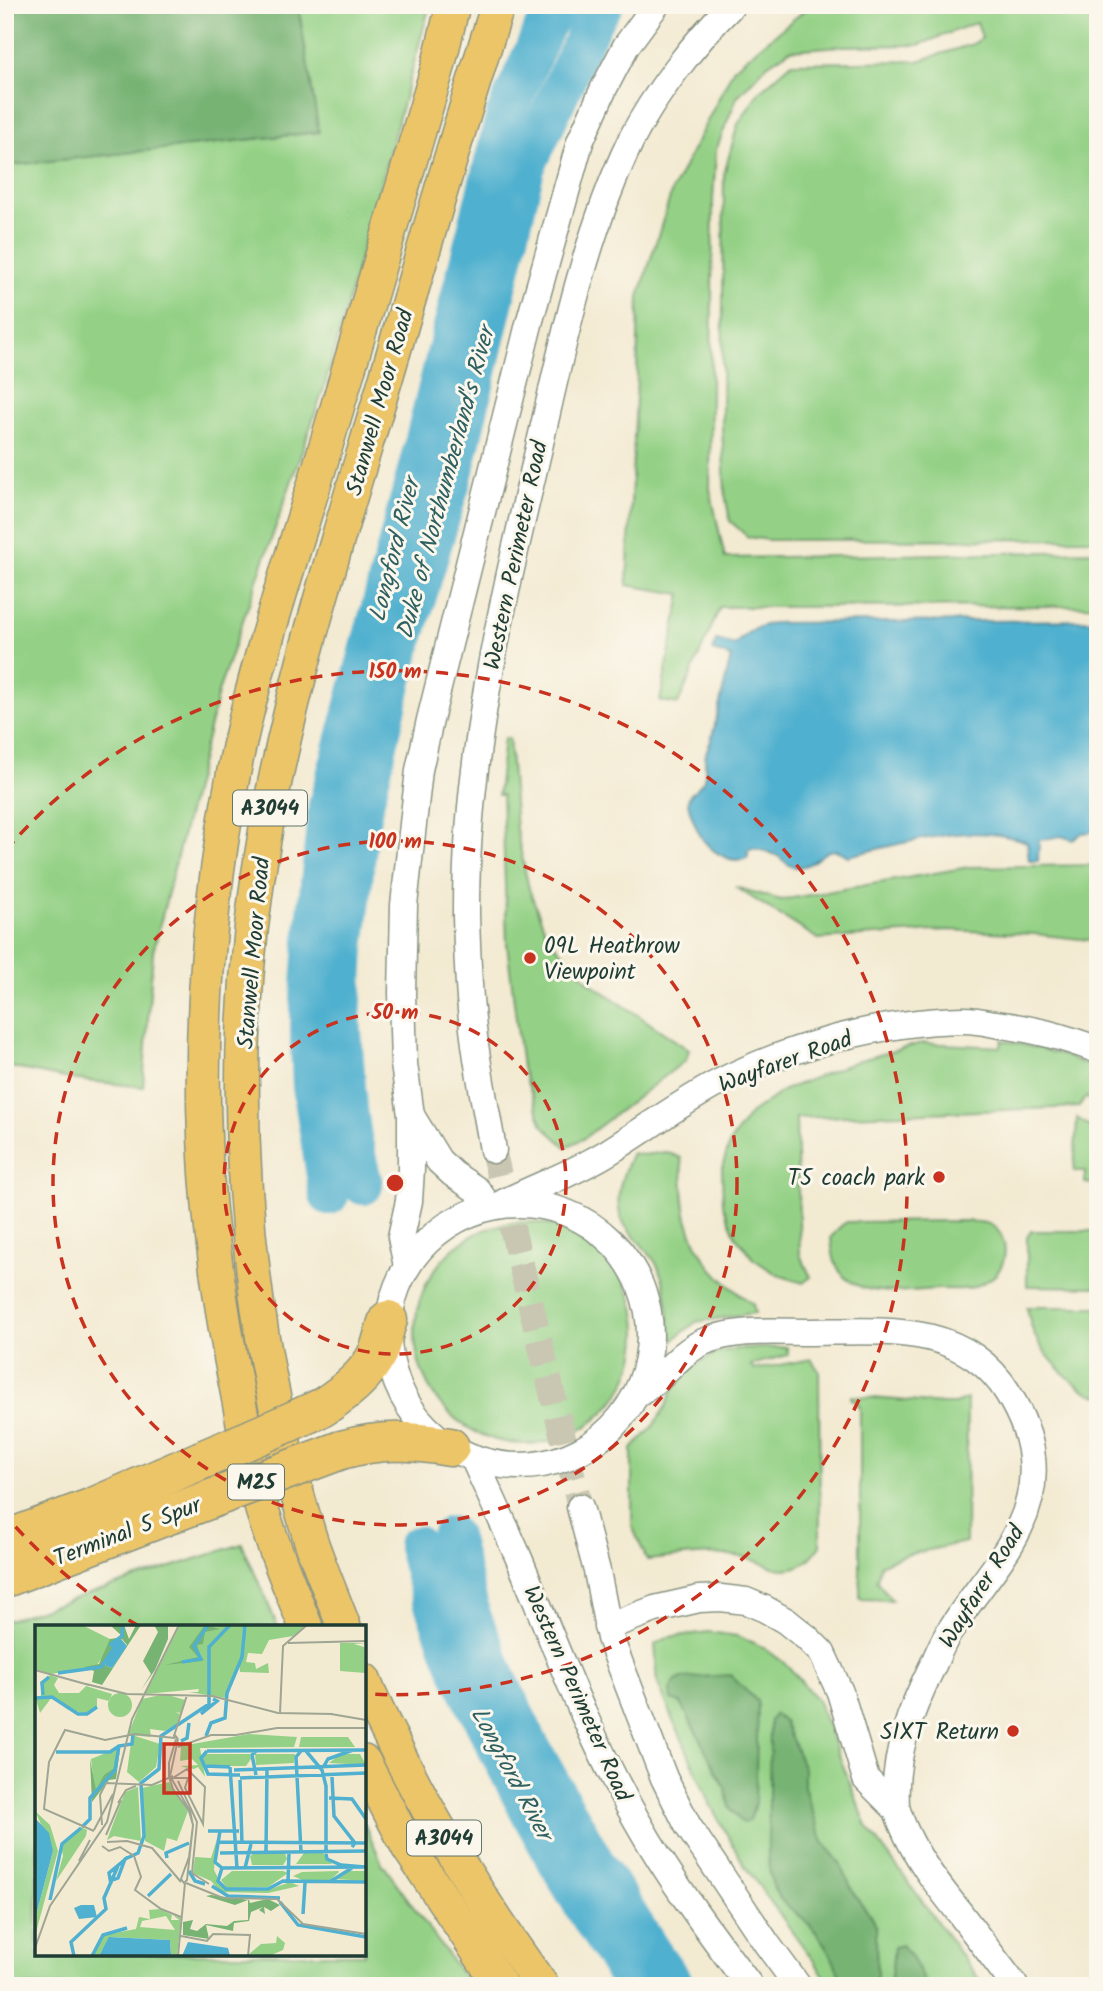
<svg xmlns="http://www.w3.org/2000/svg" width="1103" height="1991" font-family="Kalam,sans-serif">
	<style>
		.green { fill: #94d186; stroke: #5a875d; stroke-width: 2 }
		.forest { fill: #77b373; stroke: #4b7854; stroke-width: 2 }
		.water { fill: #50b0cf; stroke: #387682; stroke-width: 2 }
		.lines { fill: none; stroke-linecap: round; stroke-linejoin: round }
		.river { stroke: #50b0cf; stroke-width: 40 }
		.tertiary-tunnel { stroke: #c9c7b2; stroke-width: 26; stroke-dasharray: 26 13; stroke-linecap: butt }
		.tertiary-casing { stroke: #899483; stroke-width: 29 }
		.primary-casing { stroke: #899483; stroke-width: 36 }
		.motorway-casing { stroke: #899483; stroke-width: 41 }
		.tertiary { stroke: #fff; stroke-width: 26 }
		.primary { stroke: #edc569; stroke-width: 33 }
		.motorway { stroke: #edc569; stroke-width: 38 }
		.motorway-bridge-casing { stroke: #899483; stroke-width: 41; stroke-linecap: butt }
		.motorway-bridge { stroke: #edc569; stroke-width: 38 }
		.ring { fill: none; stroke: #c8321e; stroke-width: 3.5; stroke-dasharray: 12 9 }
		.poi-dot { fill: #c8321e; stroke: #fbf7ec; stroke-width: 2.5 }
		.labels { text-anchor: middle; stroke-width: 6; stroke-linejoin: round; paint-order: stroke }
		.shield { fill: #fbf7ec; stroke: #61756b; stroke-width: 2 }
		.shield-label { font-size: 21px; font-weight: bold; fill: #1f3d34 }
		.street-label { font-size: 23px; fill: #1f3d34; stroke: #fbf7ec }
		.poi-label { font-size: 23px; fill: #1f3d34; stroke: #fbf7ec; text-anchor: end }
		.water-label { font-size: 24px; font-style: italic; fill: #2e6062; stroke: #fbf7ec }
		.inset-river { fill: none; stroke: #50b0cf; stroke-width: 3.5 }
		.inset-road { fill: none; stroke: #9ea593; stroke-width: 2 }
		.view { fill: #c8321e; fill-opacity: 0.15; stroke: #c8321e; stroke-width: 3.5 }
		.inset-edge { fill: none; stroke: #1f3d34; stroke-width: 3.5 }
		.centre { fill: #c8321e; stroke: #fbf7ec; stroke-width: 3.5 }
		.ring-label { font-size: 21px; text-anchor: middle; font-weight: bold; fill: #c8321e; stroke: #fbf7ec; stroke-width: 6; stroke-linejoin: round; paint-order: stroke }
	</style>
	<rect width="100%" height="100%" fill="#fbf7ec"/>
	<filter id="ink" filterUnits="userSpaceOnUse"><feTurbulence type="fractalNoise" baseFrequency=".0143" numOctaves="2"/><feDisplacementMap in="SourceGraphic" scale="14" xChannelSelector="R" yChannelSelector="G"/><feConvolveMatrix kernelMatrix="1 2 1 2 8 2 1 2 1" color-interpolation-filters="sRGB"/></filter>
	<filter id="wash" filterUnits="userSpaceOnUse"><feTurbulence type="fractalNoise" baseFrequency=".00686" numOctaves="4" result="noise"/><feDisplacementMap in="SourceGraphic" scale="28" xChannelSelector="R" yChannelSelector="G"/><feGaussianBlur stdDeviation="1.57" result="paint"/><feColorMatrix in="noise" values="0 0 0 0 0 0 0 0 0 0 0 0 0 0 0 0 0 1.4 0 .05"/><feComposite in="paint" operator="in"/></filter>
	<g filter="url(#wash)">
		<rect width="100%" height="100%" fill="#f3ead2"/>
		<g class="green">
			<polygon points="298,5 430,5 324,388 219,689 153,952 143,1087 70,1079 5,1066 5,166 318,132"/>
			<polygon points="811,5 1098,5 1098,539 768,540 748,537 730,521 725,494 722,423 724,174 738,124 759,92 792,63 918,61 973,44 982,38 977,22 919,45 841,46 790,50 767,65 737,97 716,150 713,200 710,489 725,558 1098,551 1098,606 720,607 678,704 660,701 681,594 627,585 637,377 639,297 672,191 734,68"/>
			<polygon points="504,738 509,738 516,829 529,889 547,935 589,982 689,1050 686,1060 583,1139 566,1147 543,1126 522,1068 507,944 502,795 498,795"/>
			<polygon points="1098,865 1098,941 1034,934 948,930 818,939 735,887 781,900 969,867"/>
			<path d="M1002,1040c36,8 64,13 96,31v35l-12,-9 -7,10 -283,11 4,137 11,22 -8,6 -25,-8 -23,-15 -19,-23 -13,-32 -1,-37 8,-26 20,-28 34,-24 73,-29 65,-18 79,4z"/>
			<polygon points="1077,1118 1098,1132 1098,1287 1027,1286 1027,1237 1031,1231 1095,1231 1093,1184 1085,1183 1085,1171 1074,1171"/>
			<path d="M666,1152l15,6c2,19 1,41 6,60 10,40 33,63 66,86l2,9 -59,9 -24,19c-5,-25 -3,-52 -15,-76 -8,-15 -27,-30 -34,-43 -11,-21 0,-50 9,-69l11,2z"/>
			<path d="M964,1221c8,1 20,0 27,4 20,12 17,42 -1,54 -5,3 -14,8 -20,9 -10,2 -22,1 -32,1 -27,1 -67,9 -90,-9 -14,-11 -16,-27 -17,-43l11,-12 5,-3z"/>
			<circle cx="526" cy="1333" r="111"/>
			<path d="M1027,1307h71v89c-21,-6 -46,-33 -58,-51 -7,-11 -11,-25 -13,-38z"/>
			<path d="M787,1347l1,8 -37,10 3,5 57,-11 8,12 1,175c-7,9 -12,17 -24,21 -16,6 -31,-3 -46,-8 -33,-9 -70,-2 -103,1l-15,-34v-77l20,-21 14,-22 12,-28 23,-17 17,-9 17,-3z"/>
			<polygon points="851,1396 942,1404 955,1404 967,1399 966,1542 901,1556 880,1565 877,1581 892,1600 860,1599 860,1409 858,1403 851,1399"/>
			<polygon points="242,1544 278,1627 37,1627 37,1954 364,1954 364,1823 382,1863 470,1986 5,1986 5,1621"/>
			<polygon points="709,1632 737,1636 763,1647 787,1665 817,1700 867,1826 984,1986 832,1986 746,1868 711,1806 658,1684 655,1644 669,1637"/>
		</g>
		<g class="forest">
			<polygon points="5,5 298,5 319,132 5,166"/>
			<polygon points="730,1675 757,1701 758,1707 755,1803 750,1820 744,1823 739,1820 729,1806 725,1788 681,1703 671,1700 670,1690 674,1682 682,1678"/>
			<path d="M775,1714l9,7 20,48v18l19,55 17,21 15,33 15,19 6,13 1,58h-35c-4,-22 -18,-45 -32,-61 -10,-11 -24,-17 -32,-29 -15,-22 -9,-69 -9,-95 0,-27 1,-54 1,-81z"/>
			<polygon points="901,1945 911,1955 927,1986 890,1986 894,1947"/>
		</g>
		<path class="water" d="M1098,620v211l-16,2 -9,7 -12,-4 -22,4 -1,21h-9l-2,-19c-57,-21 -121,1 -179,14 -26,-17 -25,9 -50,11 -9,1 -12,-5 -19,-10 -8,-5 -18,-7 -27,-9l-4,3v6c-13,9 -34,-4 -43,-15 -6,-6 -17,-33 -17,-41 0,-9 13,-13 16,-22 2,-5 1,-11 1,-17 0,-8 2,-14 6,-21l20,-84 -18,-6 3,-11 19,5c11,-13 21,-18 37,-22z"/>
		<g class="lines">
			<g class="river">
				<polyline points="363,1185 352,1138 347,1102 341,1017 345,948 360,820 398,659 452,478 525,168 593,20 603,5"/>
				<polyline points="329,1195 312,1086 310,1044 310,1000 314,943 328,806 417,472 506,114 545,26 559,5"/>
				<polyline points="451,1536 471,1616 497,1679 528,1743 595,1863 651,1952 675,1986"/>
				<path d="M417,1546c18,76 51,145 86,213 39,79 83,154 132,227"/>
			</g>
		</g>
	</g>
	<g filter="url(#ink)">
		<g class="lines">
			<polyline class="tertiary-tunnel" points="493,1150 580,1507"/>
			<g class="tertiary-casing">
				<g id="tertiary">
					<polyline points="412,1117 439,1161 453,1174 477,1190 489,1207"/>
					<path d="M493,1150c-7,-43 -17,-87 -21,-131 -4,-34 -5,-69 -6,-103 -1,-158 36,-311 72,-464 24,-105 46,-214 93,-312 23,-45 64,-99 101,-135"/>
					<path d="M505,1202c34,-17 72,-30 105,-51 36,-22 70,-48 108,-68 72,-37 164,-62 246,-63 10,0 21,2 31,4 39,5 66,12 103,26"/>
					<circle cx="519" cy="1335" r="131"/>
					<polyline points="407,1266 401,1237 409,1201 411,1169 411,1115 404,1064 402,993 404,905 419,770 430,720 530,320 580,142 604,88 626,46 656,5"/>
					<path d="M635,1396c7,-5 15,-10 22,-16 14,-13 27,-29 46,-38 33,-14 73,-10 108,-10 72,-1 153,-10 197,61 12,20 22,41 24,65 8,71 -49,118 -82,173 -7,10 -12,23 -17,34 -22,44 -40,90 -37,140 1,7 4,14 7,21 14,33 34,58 56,86 19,25 37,49 56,74"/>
					<path d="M474,1459c15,34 31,67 46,102 36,87 69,176 116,258 33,59 73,113 114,167"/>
					<polyline points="580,1507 597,1571 610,1638 664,1778 688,1826 767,1944 798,1986"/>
					<polyline points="607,1627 655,1609 699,1599 721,1598 746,1601 765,1609 786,1621 806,1637 822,1653 840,1692 866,1779 896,1809"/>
				</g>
			</g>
			<g class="primary-casing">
				<g id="primary">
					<path d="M306,1627c-14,-35 -29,-70 -40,-105 -14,-41 -20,-85 -28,-126 -13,-64 -23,-127 -29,-191 -13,-144 -3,-292 25,-434 20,-102 54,-202 85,-302 40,-134 79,-268 119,-402l15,-62"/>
					<path d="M344,1627c-11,-29 -23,-57 -33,-86 -72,-230 -88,-476 -45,-713 25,-140 68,-277 109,-413 41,-137 79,-274 123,-410"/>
					<path d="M364,1680c7,19 16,36 25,54 42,89 95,172 153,252"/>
					<polyline points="364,1762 408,1847 501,1986"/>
				</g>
			</g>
			<g class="motorway-casing">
				<g id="motorway">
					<path d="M323,1407c21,-14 44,-31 55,-55 4,-10 6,-22 10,-32"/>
					<path d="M341,1450c40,-11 68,-10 109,-3"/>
					<polyline points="5,1540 93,1507 160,1478"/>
					<polyline points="5,1578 171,1514"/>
				</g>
			</g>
			<use href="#tertiary" class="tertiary"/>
			<use href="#primary" class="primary"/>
			<use href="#motorway" class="motorway"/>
			<g class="motorway-bridge-casing">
				<g id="motorway-bridge">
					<polyline points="160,1478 290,1422 323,1407"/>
					<polyline points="171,1514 341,1450"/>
				</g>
			</g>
			<use href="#motorway-bridge" class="motorway-bridge"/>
		</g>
	</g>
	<g class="ring">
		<circle cx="395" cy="1183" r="171"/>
		<circle cx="395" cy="1183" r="342"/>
		<path d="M139 1626A512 512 0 0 1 6 1516M6 850A512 512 0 1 1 368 1694"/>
	</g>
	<g class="poi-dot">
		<circle cx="530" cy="958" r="7"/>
		<circle cx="939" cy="1177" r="7"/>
		<circle cx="1013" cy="1731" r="7"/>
	</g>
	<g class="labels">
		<g class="shield">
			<rect x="233" y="790.5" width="74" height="35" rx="5"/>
			<rect x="228" y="1464.5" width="56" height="35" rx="5"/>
			<rect x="407" y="1820.5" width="74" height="35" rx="5"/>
		</g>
		<g class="shield-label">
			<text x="270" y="815">A3044</text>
			<text x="256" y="1489">M25</text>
			<text x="444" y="1845">A3044</text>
		</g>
		<g class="street-label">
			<text transform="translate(379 402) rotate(-74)" y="8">Stanwell Moor Road</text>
			<text transform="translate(515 555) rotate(-78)" y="8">Western Perimeter Road</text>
			<text transform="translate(253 953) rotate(-85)" y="8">Stanwell Moor Road</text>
			<text transform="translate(785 1061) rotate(-20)" y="8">Wayfarer Road</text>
			<text transform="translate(127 1531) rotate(-21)" y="8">Terminal 5 Spur</text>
			<text transform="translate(981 1586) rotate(-58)" y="8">Wayfarer Road</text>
			<text transform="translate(578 1693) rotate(66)" y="8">Western Perimeter Road</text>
		</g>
		<g class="poi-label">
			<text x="544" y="953" text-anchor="start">09L Heathrow<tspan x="544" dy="26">Viewpoint</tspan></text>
			<text x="925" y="1185">T5 coach park</text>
			<text x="999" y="1739">SIXT Return</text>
		</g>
		<g class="water-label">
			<text transform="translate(445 483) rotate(-75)" y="8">Duke of Northumberland's River</text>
			<text transform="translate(394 550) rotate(-76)" y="8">Longford River</text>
			<text transform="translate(512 1773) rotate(62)" y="8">Longford River</text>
		</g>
	</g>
	<g transform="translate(35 1625)">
		<rect width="331" height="331" fill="#f3ead2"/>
		<path d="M0,0h47l28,14v9l-14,18 -45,8 -16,-5zM145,0h127l-14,11 -24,4 -7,14 -14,-1 -2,9 9,1 1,6 12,-6 1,10 -29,-1 -1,-8 -13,34 -37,-6h9l1,-3 -54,5zM305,18h26l-12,1 10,3 1,26 -25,-2zM15,50l8,3 -4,7 5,8h20l7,-7 26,8 -3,7 -12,-3v9l-10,7 -20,-5 -15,-12 -12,16 -4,-14 7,-5 -3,-12zM73 80a12 12 0 1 1 24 0a12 12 0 1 1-24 0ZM130,69l20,6 -4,13 -6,-1 5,2 -3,10 -12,7 -15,-2 1,8 -23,-2 14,-36zM214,109l48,3 -3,10 -94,1 5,29 -7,-10 -4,2 -11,-2 -2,-1 17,-1 -6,-6 -12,2 1,-15zM97,110l28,9 -4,23 -17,15 -12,-10zM266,112h47l7,10h-56zM83,123l-2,19 -21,25 -4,-33zM168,129h47l1,5 -5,7h-36l-7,-3zM220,129h40l-1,9 -38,2zM306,129h19l6,11 -37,-2zM134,157l19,29 -11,30 -10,-3 -3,13 -19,-10 -3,-53zM103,162l3,54 -27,-5 -7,4 18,-48zM0,186l15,14 8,26 -23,85v-17l18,-68zM46,202l6,3 -1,6 -30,45 7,-25 -2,-12zM182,214l-3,31 9,18 45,2 22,-8 9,4 -31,7 -47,-1 -10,-11 -18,-8 2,-16 16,1zM220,228h30l2,6 -4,6h-31l-2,-9zM269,228h19l9,11h-36zM197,246h51l5,2 -20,14 -41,1 -6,-8zM312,246h19v10l-32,-2zM267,247l36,-1 1,1 -10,9 -22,1 -14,-6zM124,284l13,6 -1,5h8l-6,-5 8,3 -4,38h-6l-1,-16 -60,-3 -11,19h-6l11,-21 32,-6 3,-12 11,2 -1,-9zM131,291l9,14 -35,-3 2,-6zM242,311l8,7 -2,7 -14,6 -20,-2 12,-10 15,-1z" fill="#94d186" fill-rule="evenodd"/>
		<path d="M75,0h14l5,14 7,-14h5l-39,60 -10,-3 2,-11 -10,-4 15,-3 11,-25 13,-2zM87,14l5,6 -15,23 -6,-2 -1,-7 10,-10 -2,-5zM119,0h14v14l-13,31 -14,20 10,-16 -8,-13 15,-29zM170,0l15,4 -15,3 -2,12 -6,1 5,16 -37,4 33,-8 -9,-10zM85,124l-4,30 -7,1 -17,22 -2,-43 6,31 8,-15 12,-8zM176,270l38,5 1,3 18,-4 12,6 -9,6 -7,-4 1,7 -6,-4 4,-3 -12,5 -2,9 -15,2 -1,8 -27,-6 3,14 -26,-4v-13l10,-2 -3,9 7,2 9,-7 21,2 7,-5 14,-1v-20l-13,5 -29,-9z" fill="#77b373" fill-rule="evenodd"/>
		<path d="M86,14l6,7 -15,22 -6,-2 -1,-7 10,-10 -2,-5zM0,193l14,15 4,18 -18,68zM46,280h13l3,12 -18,2 -5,-11zM74,312l61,3 1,16h-72zM153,317l40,6 2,8h-48z" fill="#50b0cf"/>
		<path class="inset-river" d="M147,37l19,-3 -7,-13 14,-21M23,48l43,-6 13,-19 -3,-4 11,-8 1,-11M8,70l-1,-12 7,-6M0,73l17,-1 26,17h9l10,-7M166,89l16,-13 -4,-2M171,111l5,-13 14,-5 2,-25 15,-36 3,-32M146,116l6,-3 2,-15M172,126l-6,7 7,16 32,1M172,126l159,-1M271,126l16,19 4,16v68M21,127h54l9,-6M170,141l25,1M289,141l4,-7 25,-9M195,142l7,101M199,145l132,-5M221,150l-4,-20 4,-4M297,152l2,39 21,27 -3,4M205,153l126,-5M205,155l2,64M294,173l23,1 14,20M47,202l8,-8v-21l25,-28 4,-24 13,-2 1,-10M173,206h31M185,206l-5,31 7,6 -4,13 8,8h42l15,-8 83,1M183,217l148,1M231,227l1,-84M266,227l-5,-95 5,-6M185,228l146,-2M291,229l1,5 14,6 24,2M132,233l-1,-5 23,-10M187,243l144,-1M210,243l6,-24M154,246l6,10 10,3M78,255l5,-2 7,-19 13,-6 6,-17 -3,-53 18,-14 2,-33 48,-32v-57l21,-22M253,256l1,-28M296,256l21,-13M76,259l-2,-11 19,-16M177,261l16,10 52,2M113,271l23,-22M15,275l12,-56 19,-16M245,277l18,23 68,12M268,289l2,-31M39,331l-3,-14 35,-33 -2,-11 14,-32M57,331l11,-21 24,-7"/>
		<path class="inset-road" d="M253,18l78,-2M0,45l54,15M51,59l41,10 85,2 66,17 55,1M245,88l3,-67 24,-21M296,89l35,6M242,103h89M140,110l3,4 -4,-3 13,-41M201,110l41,-7M141,114l-7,24v14l4,12 16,22 4,14 -4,32 -8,22 3,4 3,-3 6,-55 -3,-14 -20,-35 8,-37M143,122l33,-12h25M152,144l18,18 -2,37 -18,-36 3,-10h-15zM143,156l19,41 -5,51 17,11M83,178l8,-13 10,-4M67,200l-2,-30 6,-12 46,2 21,-9M59,205l19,-36M59,206l-50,-22 5,-47 16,-32 40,10 30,-6 40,4M71,210l15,-35M72,217l20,-1 25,7 29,34M67,221l7,5 11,-4 14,9 7,21 -6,13 26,19 20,8M44,236l11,-21M151,258l37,15 54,1 26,25 63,10M146,311l26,5 6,-7 37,1 -2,21M0,323l15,-42 57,-84 25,-103 47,-94M143,331l7,-73"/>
		<path class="view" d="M129,119h26v49h-26z"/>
		<rect width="331" height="331" class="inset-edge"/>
	</g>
	<circle cx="395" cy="1183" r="10" class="centre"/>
	<g class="ring-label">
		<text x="395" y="678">150 m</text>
		<text x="395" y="848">100 m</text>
		<text x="395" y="1019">50 m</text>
	</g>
	<rect width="1103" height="1991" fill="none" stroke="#fbf7ec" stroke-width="28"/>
</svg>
